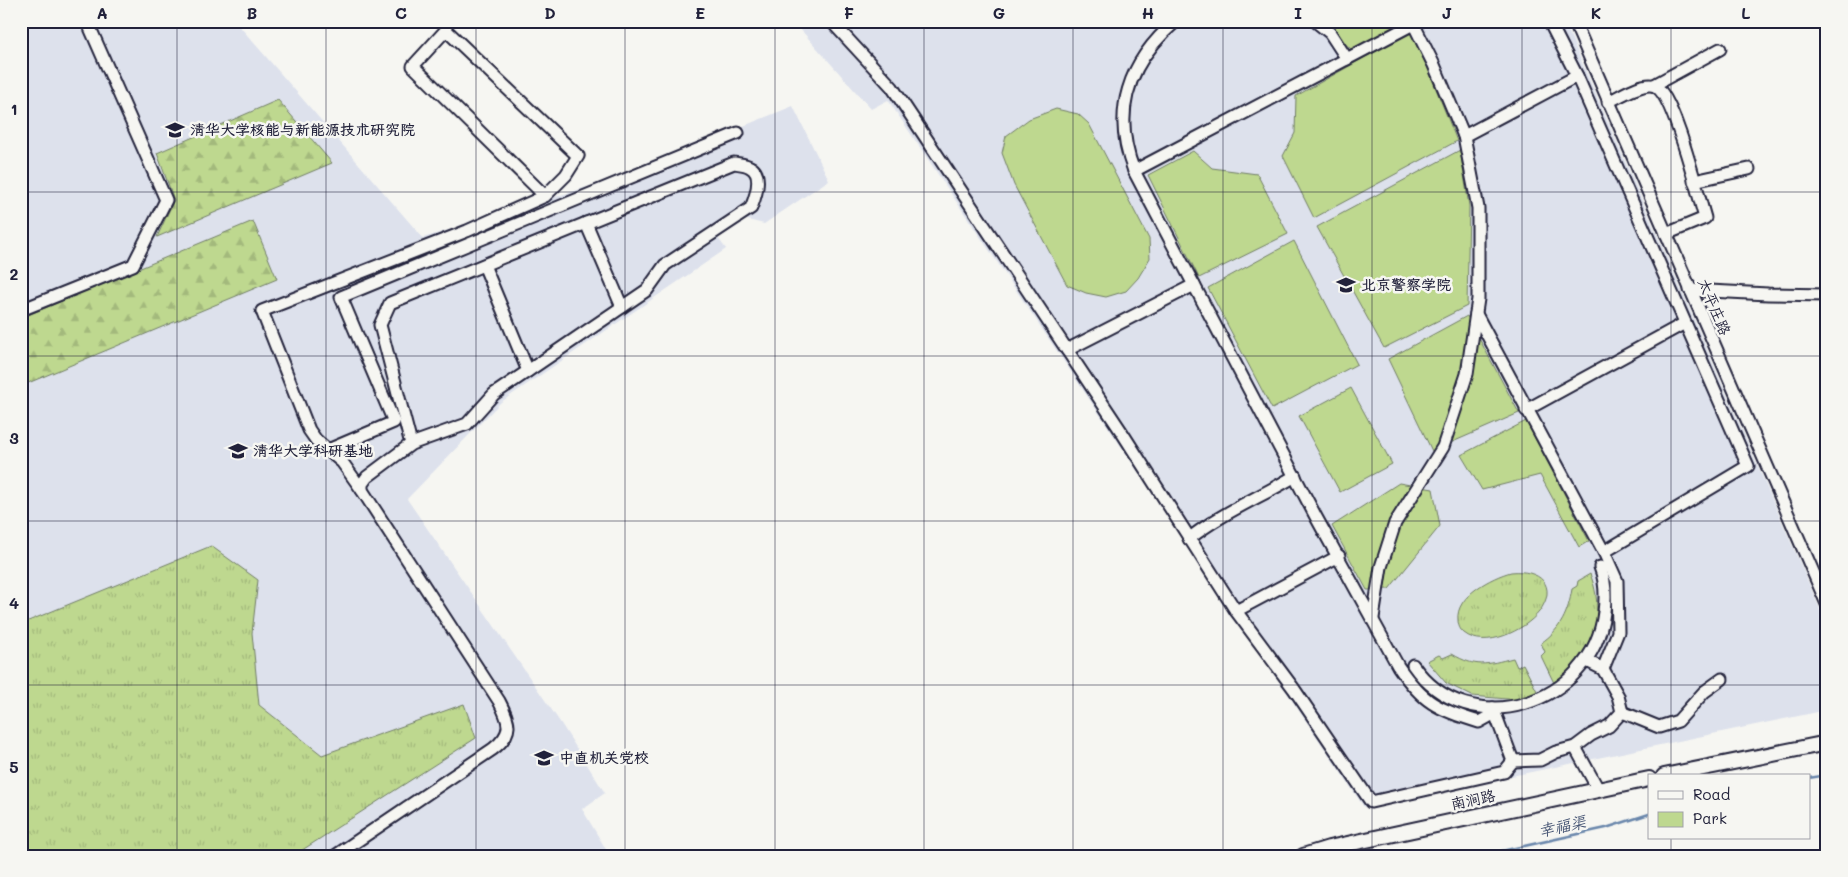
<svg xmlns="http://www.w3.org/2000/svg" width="1848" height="877" font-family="Mali,'LXGW WenKai TC',sans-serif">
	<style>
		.built { fill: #dde1ec }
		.grass { fill: url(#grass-tufts); stroke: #707d65 }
		.forest { fill: url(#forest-firs); stroke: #707d65 }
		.green { fill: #bed88f; stroke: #707d65 }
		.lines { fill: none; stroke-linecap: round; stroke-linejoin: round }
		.stream { stroke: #6986ab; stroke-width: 2.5 }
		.minor-casing { stroke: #22223b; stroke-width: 15 }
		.major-casing { stroke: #22223b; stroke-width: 18 }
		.minor { stroke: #f6f6f2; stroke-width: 11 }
		.major { stroke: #f6f6f2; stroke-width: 14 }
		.grid { fill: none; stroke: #22223b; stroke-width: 1; stroke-opacity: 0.55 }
		.labels { text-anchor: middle; stroke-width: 5; stroke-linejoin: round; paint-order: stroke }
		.poi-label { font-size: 15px; font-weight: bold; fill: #22223b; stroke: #f6f6f2; text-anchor: start }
		.street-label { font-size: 15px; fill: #22223b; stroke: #f6f6f2 }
		.water-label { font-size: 16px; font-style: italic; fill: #455473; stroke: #f6f6f2 }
		.neatline { fill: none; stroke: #22223b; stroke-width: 2 }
		.grid-label { font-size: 16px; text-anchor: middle; font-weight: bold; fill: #22223b }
	</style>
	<defs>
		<pattern id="grass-tufts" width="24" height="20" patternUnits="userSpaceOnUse" patternTransform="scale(1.25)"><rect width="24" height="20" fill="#bed88f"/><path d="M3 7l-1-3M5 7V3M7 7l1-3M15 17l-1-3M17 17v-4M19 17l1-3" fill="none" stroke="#a3b97c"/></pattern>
		<pattern id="forest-firs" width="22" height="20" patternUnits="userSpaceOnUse" patternTransform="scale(1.25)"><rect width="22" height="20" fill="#bed88f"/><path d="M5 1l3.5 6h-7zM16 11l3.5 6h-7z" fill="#a3b97c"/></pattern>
	</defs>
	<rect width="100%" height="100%" fill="#f6f6f2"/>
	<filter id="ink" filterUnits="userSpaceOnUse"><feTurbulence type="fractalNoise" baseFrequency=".02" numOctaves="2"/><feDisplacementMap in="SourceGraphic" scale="10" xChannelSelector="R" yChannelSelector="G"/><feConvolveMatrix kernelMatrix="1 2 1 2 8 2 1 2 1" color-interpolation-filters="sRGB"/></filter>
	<g filter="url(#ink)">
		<g class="built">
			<polygon points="21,21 235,21 423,238 616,178 793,106 829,180 764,224 740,218 718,238 726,249 501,402 407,499 560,722 605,793 582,809 610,856 21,856"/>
			<polygon points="793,21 1564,21 1827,625 1827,710 1364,807 888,100 871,109"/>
		</g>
		<g class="grass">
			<polygon points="211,546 258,580 252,633 259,705 322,755 464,704 476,738 293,856 21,856 21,624"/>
			<path d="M1511,572c28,-3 48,13 28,40 -14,18 -54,38 -75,21 -4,-3 -6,-8 -6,-13 -3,-24 34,-43 53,-48z"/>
			<path d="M1590,574c11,26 9,59 -7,83 -6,10 -19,19 -28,28l-14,-29 4,-4 -4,-9c20,-14 27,-30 31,-54l5,-3 1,-5z"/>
			<path d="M1452,654c24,14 34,11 61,4l4,9 6,-3 15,29 -19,7 -47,-4 -26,-13 -19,-22 12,-6 4,3z"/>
		</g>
		<g class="forest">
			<polygon points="278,100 332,163 157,237 174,200 157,153"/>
			<polygon points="253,221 277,279 21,386 21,318"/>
		</g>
		<g class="green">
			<polygon points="1321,21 1403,21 1353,51"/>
			<polygon points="1410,32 1428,69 1457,141 1314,218 1283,156 1295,133 1296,96"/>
			<polygon points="1056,109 1078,114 1089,124 1149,239 1150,258 1138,278 1126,291 1106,297 1086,293 1067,285 1014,185 1002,153 1006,136 1029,119"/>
			<polygon points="1460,150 1469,206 1467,306 1384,348 1317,227"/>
			<polygon points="1193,151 1212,168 1257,174 1288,234 1199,278 1148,175"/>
			<polygon points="1294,241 1357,364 1272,409 1208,288"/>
			<polygon points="1467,316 1519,413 1432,451 1388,359"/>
			<polygon points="1351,388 1392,464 1340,492 1299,416"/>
			<polygon points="1526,421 1589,541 1579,547 1540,475 1482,490 1461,455"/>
			<polygon points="1399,483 1433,489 1440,526 1389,589 1367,590 1332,526"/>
		</g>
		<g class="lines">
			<g class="stream">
				<polyline points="1809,778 1827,775"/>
				<polyline points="1479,856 1606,828 1649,814"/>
			</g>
			<g class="minor-casing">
				<g id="minor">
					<polyline points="831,21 892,87 1121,431 1236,611 1294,689 1371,802 1504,772 1513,761"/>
					<path d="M1176,21c-48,41 -65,91 -42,150l182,346 82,149c25,37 39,43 81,56l9,-5 5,-9"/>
					<polyline points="1315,21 1330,33 1347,59"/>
					<polyline points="1549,21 1577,76 1748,466 1604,552"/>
					<polyline points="1574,21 1827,604"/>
					<polyline points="1654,85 1720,49"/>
					<path d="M1608,102c11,-5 35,-21 47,-16 19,9 43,109 50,132l-39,16"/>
					<polyline points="1464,136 1577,76"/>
					<polyline points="1134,171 1419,21"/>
					<polyline points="1694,181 1749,169"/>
					<polyline points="586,223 622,307"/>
					<polyline points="484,265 528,371"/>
					<polyline points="1690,290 1768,294 1827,295"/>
					<polyline points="21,310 133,265 166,200 87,21"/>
					<polyline points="1476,314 1604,552 1617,581 1618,632 1603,669"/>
					<polyline points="1067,350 1194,285"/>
					<polyline points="1526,410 1685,323"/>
					<polyline points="328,450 394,422 341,297 738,133"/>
					<polyline points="362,490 342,462 316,440 309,430 262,311 467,231 545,196 566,175 578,156 446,30 413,66 545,196"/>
					<path d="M1189,539c32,-26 72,-42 106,-63"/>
					<polyline points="1236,611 1339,556"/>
					<polyline points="1373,618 1381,567 1395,523 1443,447 1467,374 1478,299 1478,208 1464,136 1434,65 1412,21"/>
					<path d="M1413,665c55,80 180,40 191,-53 2,-16 2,-30 -4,-45"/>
					<polyline points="1493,708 1513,761 1540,760 1556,752 1575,747 1591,735 1609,726 1622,712 1618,696 1603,669 1587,661"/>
					<polyline points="1622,712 1659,727 1678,721 1704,692 1722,679"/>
					<polyline points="1575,747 1598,789"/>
					<path d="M335,856l158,-107c21,-16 17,-27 6,-48l-137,-211v-6l5,-7 44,-33 56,-20 27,-30 153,-104 18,-25 86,-57c4,-10 13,-34 -1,-41 -4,-3 -11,-3 -16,-4l-344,140 -10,22 31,119"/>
				</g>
			</g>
			<g class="major-casing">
				<g id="major">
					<polyline points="1664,776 1827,743"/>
					<polyline points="1303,856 1329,848 1649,779"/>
				</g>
			</g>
			<use href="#minor" class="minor"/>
			<use href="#major" class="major"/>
		</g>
	</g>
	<path class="grid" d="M177,21v835M326,21v835M476,21v835M625,21v835M775,21v835M924,21v835M1073,21v835M1223,21v835M1372,21v835M1522,21v835M1671,21v755M21,192h1806M21,356h1806M21,521h1806M21,685h1806M1671,838v18"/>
	<defs>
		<g id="university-bare" transform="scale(1.5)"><path d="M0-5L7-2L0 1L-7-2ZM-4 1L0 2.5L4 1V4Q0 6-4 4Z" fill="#22223b" stroke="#f6f6f2" stroke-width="2.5" paint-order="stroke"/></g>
	</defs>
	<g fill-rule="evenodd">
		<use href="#university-bare" x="175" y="130"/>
		<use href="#university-bare" x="1346" y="285"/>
		<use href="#university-bare" x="238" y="451"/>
		<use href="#university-bare" x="544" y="758"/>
	</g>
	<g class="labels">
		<g class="poi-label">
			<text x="190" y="135">清华大学核能与新能源技术研究院</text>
			<text x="1361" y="290">北京警察学院</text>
			<text x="253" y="456">清华大学科研基地</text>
			<text x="559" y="763">中直机关党校</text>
		</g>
		<g class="street-label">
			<text transform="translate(1714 307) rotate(67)" y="5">太平庄路</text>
			<text transform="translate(1473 800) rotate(-12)" y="5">南涧路</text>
		</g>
		<g class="water-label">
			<text transform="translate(1562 826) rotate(-12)" y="6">幸福渠</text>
		</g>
	</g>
	<rect width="1848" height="877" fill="none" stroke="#f6f6f2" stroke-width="55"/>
	<rect x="1648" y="774" width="162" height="65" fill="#f6f6f2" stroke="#a1a1a9"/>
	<rect x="1658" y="791" width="25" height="8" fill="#f6f6f2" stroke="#a1a1a9"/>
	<text x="1693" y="800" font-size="15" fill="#22223b">Road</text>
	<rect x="1658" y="812" width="25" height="15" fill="#bed88f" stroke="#a1a1a9"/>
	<text x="1693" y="824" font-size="15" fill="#22223b">Park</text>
	<rect x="28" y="28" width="1792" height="822" class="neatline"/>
	<g class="grid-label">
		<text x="102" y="19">A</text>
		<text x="252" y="19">B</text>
		<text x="401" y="19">C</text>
		<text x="550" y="19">D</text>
		<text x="700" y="19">E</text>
		<text x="849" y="19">F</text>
		<text x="999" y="19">G</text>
		<text x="1148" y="19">H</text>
		<text x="1298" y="19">I</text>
		<text x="1447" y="19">J</text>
		<text x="1596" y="19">K</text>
		<text x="1746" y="19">L</text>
		<text x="14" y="115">1</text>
		<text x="14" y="280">2</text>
		<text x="14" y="444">3</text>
		<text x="14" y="609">4</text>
		<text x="14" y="773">5</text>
	</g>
</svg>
